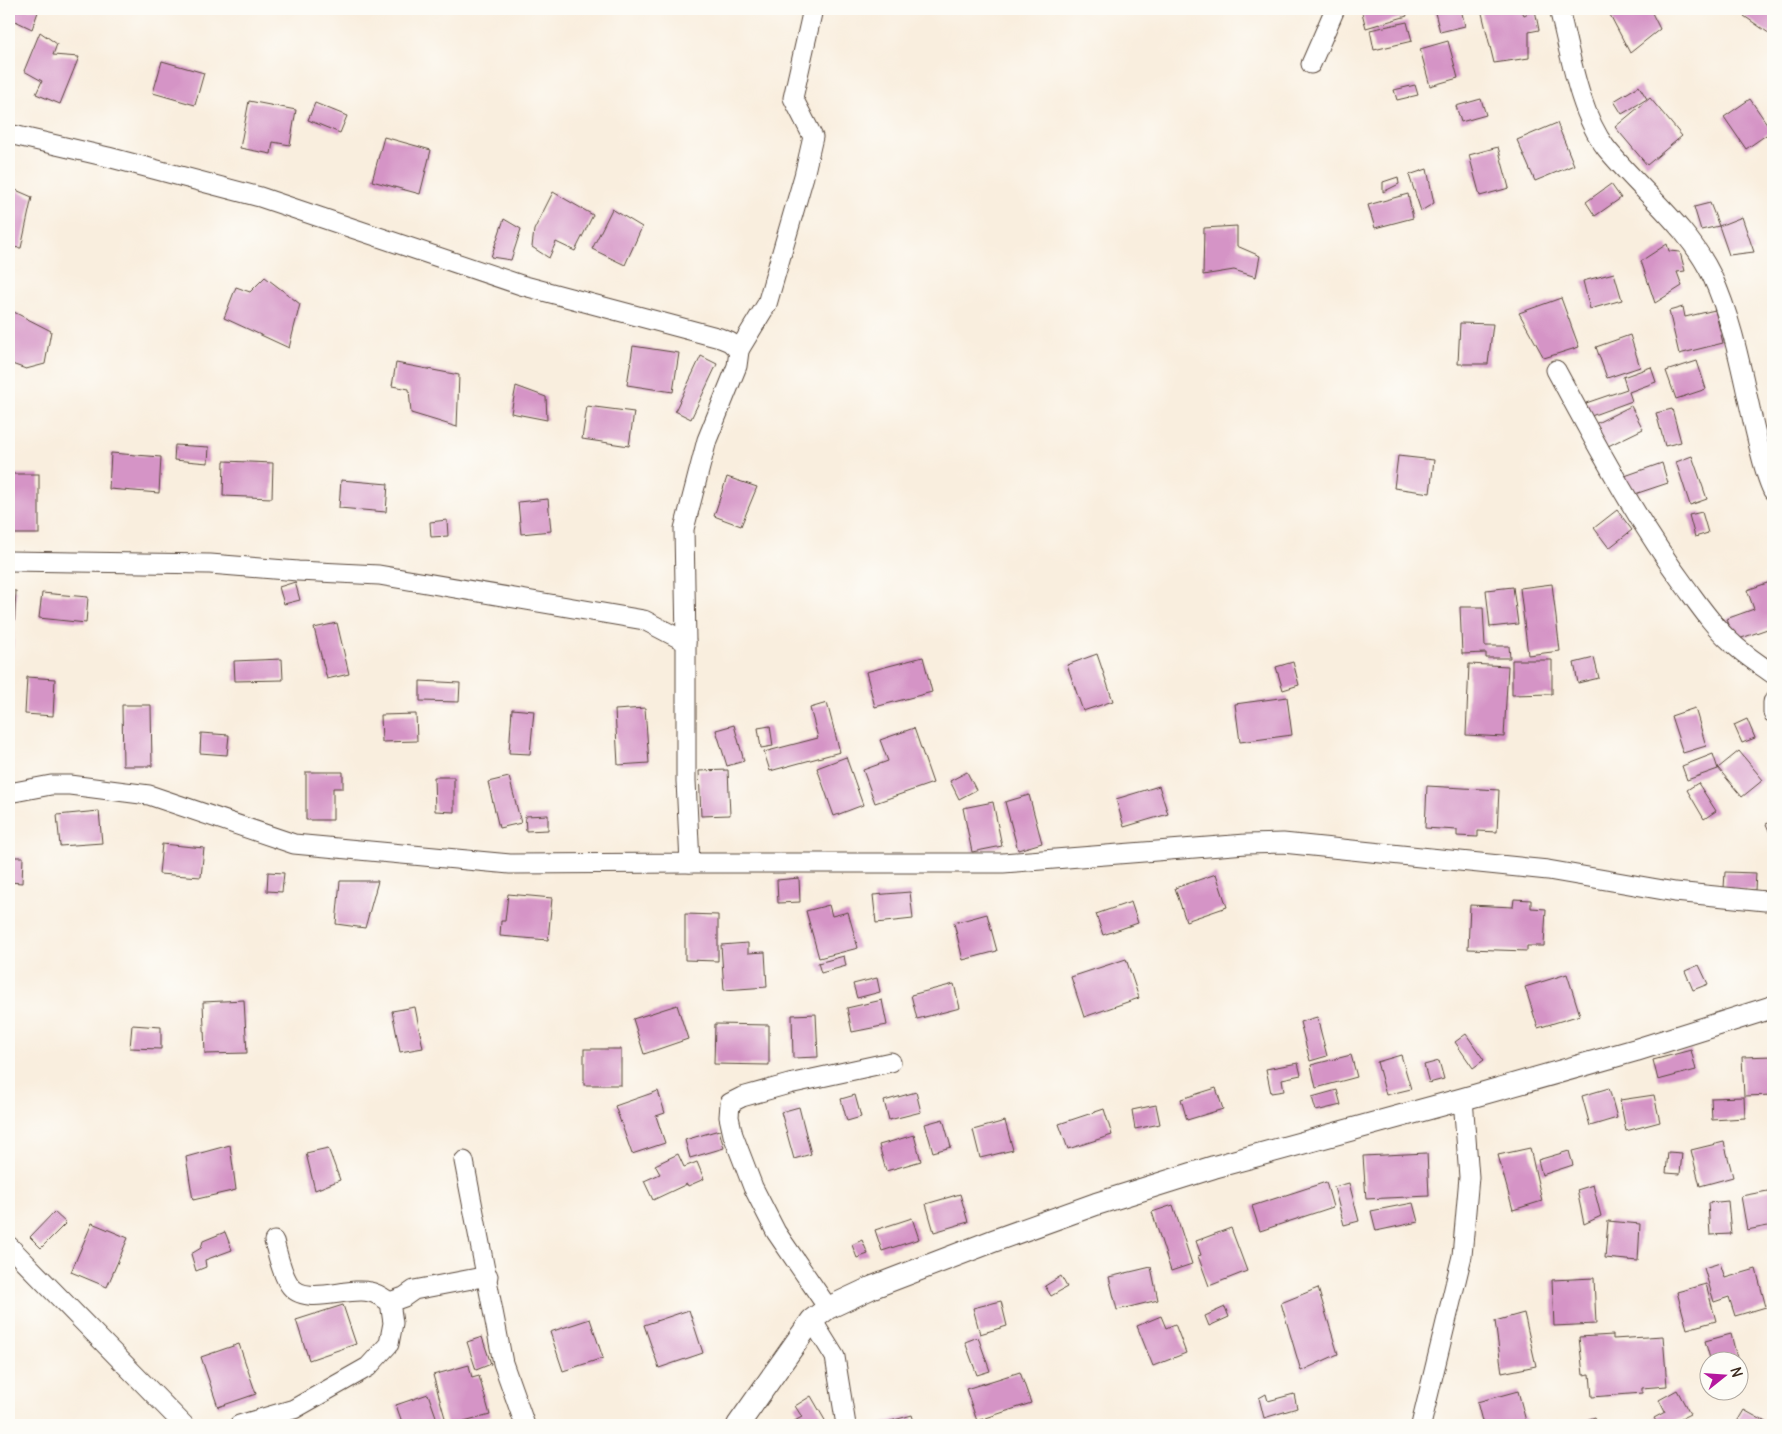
<svg xmlns="http://www.w3.org/2000/svg" width="1782" height="1434" font-family="Delius,sans-serif">
	<style>
		.building { fill: #d594c6 }
		.lines { fill: none; stroke-linecap: round; stroke-linejoin: round }
		.minor-casing { stroke: #58473b; stroke-width: 21 }
		.tertiary-casing { stroke: #58473b; stroke-width: 24 }
		.minor { stroke: #fff; stroke-width: 19 }
		.tertiary { stroke: #fff; stroke-width: 22 }
	</style>
	<rect width="100%" height="100%" fill="#fdfcf7"/>
	<filter id="ink" filterUnits="userSpaceOnUse"><feTurbulence type="fractalNoise" baseFrequency=".02" numOctaves="2"/><feDisplacementMap in="SourceGraphic" scale="10" xChannelSelector="R" yChannelSelector="G"/><feConvolveMatrix kernelMatrix="1 2 1 2 8 2 1 2 1" color-interpolation-filters="sRGB"/></filter>
	<filter id="wash" filterUnits="userSpaceOnUse"><feTurbulence type="fractalNoise" baseFrequency=".0096" numOctaves="4" result="noise"/><feDisplacementMap in="SourceGraphic" scale="20" xChannelSelector="R" yChannelSelector="G"/><feGaussianBlur stdDeviation="1.12" result="paint"/><feColorMatrix in="noise" values="0 0 0 0 0 0 0 0 0 0 0 0 0 0 0 0 0 1.4 0 .05"/><feComposite in="paint" operator="in"/></filter>
	<g filter="url(#wash)">
		<rect width="100%" height="100%" fill="#f9eede"/>
		<g id="blocks">
			<g class="building">
				<polygon points="9,9 39,9 32,29 9,18"/>
				<polygon points="1361,9 1405,9 1407,16 1366,28"/>
				<polygon points="1434,9 1461,9 1465,26 1440,32"/>
				<polygon points="1481,9 1521,9 1524,15 1535,10 1539,30 1529,32 1529,58 1494,63"/>
				<polygon points="1607,9 1650,9 1660,29 1630,53"/>
				<polygon points="1749,9 1769,9 1772,10 1773,9 1773,36 1744,16"/>
				<polygon points="1407,22 1412,41 1374,50 1370,30"/>
				<polygon points="40,32 57,44 53,55 79,57 60,104 36,94 42,81 24,71"/>
				<polygon points="1448,41 1458,78 1430,86 1420,49"/>
				<polygon points="162,61 204,73 195,105 153,93"/>
				<polygon points="1415,85 1418,95 1397,100 1394,90"/>
				<polygon points="1639,86 1647,99 1622,114 1614,101"/>
				<polygon points="1650,98 1682,136 1647,165 1615,127"/>
				<polygon points="1481,99 1486,115 1461,122 1456,106"/>
				<polygon points="1750,99 1772,131 1746,149 1724,117"/>
				<polygon points="249,101 296,110 290,145 273,142 271,154 240,148"/>
				<polygon points="315,103 347,116 340,133 308,120"/>
				<polygon points="1557,123 1574,165 1535,181 1517,140"/>
				<polygon points="384,137 431,150 420,194 372,181"/>
				<polygon points="1498,147 1509,188 1480,196 1469,155"/>
				<polygon points="1427,169 1434,203 1421,211 1409,175"/>
				<polygon points="1398,177 1399,184 1383,192 1383,182"/>
				<polygon points="1611,184 1621,198 1595,216 1586,202"/>
				<polygon points="9,187 32,197 21,248 9,247"/>
				<polygon points="553,192 593,215 575,251 556,242 549,258 532,247 534,230"/>
				<polygon points="1408,194 1413,218 1375,228 1368,205"/>
				<polygon points="1710,203 1719,226 1701,230 1694,207"/>
				<polygon points="612,209 642,227 625,265 592,249"/>
				<polygon points="1742,217 1754,252 1729,255 1719,226"/>
				<polygon points="504,219 521,229 511,260 491,257"/>
				<polygon points="1237,226 1237,246 1260,256 1256,277 1234,270 1203,275 1204,228"/>
				<polygon points="1667,244 1669,251 1680,252 1685,271 1677,272 1682,286 1655,303 1641,261"/>
				<polygon points="1614,273 1622,300 1590,309 1583,281"/>
				<polygon points="265,277 300,304 289,348 224,318 236,287 250,292"/>
				<polygon points="1561,298 1579,347 1544,358 1519,313"/>
				<polygon points="1683,307 1685,317 1715,310 1723,343 1679,354 1669,311"/>
				<polygon points="12,311 51,331 45,364 26,369 9,363 9,317"/>
				<polygon points="1460,323 1493,324 1488,364 1458,364"/>
				<polygon points="1630,335 1640,367 1607,378 1596,347"/>
				<polygon points="633,346 679,353 673,392 627,385"/>
				<polygon points="701,356 717,364 691,419 675,411"/>
				<polygon points="1697,361 1706,389 1676,399 1666,371"/>
				<polygon points="396,363 459,375 457,427 411,413 409,389 392,386"/>
				<polygon points="1651,367 1656,382 1629,392 1632,401 1591,416 1586,403 1627,389 1623,377"/>
				<polygon points="516,386 546,397 547,420 511,413"/>
				<polygon points="587,406 634,412 629,446 582,439"/>
				<polygon points="1631,406 1643,429 1604,448 1593,425"/>
				<polygon points="1672,409 1681,442 1665,446 1656,413"/>
				<polygon points="175,445 209,447 208,463 174,460"/>
				<polygon points="111,453 161,457 159,493 109,489"/>
				<polygon points="1398,456 1434,460 1430,493 1394,488"/>
				<polygon points="1692,456 1707,499 1690,505 1676,462"/>
				<polygon points="224,461 273,463 272,498 223,496"/>
				<polygon points="1662,463 1668,483 1629,496 1622,477"/>
				<rect x="9" y="474" width="30" height="60"/>
				<polygon points="727,477 757,487 741,526 714,516"/>
				<polygon points="341,480 388,484 386,512 339,508"/>
				<polygon points="548,499 551,531 521,534 518,502"/>
				<polygon points="1617,510 1632,530 1609,548 1594,528"/>
				<polygon points="1702,512 1708,533 1695,537 1689,515"/>
				<polygon points="447,520 448,536 431,537 430,522"/>
				<polygon points="295,582 300,600 284,604 279,587"/>
				<polygon points="1770,582 1773,590 1773,627 1733,641 1726,619 1754,609 1747,590"/>
				<polygon points="1552,584 1560,651 1528,655 1520,588"/>
				<polygon points="1513,587 1518,624 1490,627 1486,590"/>
				<polygon points="9,591 16,591 13,649 9,648"/>
				<polygon points="42,593 88,597 86,623 39,618"/>
				<polygon points="1460,607 1483,607 1485,646 1509,646 1510,658 1486,658 1486,653 1462,654"/>
				<polygon points="337,623 349,674 327,679 314,628"/>
				<polygon points="1097,654 1113,701 1083,711 1067,665"/>
				<polygon points="923,657 932,692 875,707 866,672"/>
				<polygon points="1594,658 1599,678 1578,683 1574,663"/>
				<polygon points="282,659 283,680 235,681 234,661"/>
				<polygon points="1512,660 1552,660 1552,694 1512,695"/>
				<polygon points="1293,662 1299,685 1283,690 1276,667"/>
				<polygon points="1469,664 1508,666 1504,737 1466,735"/>
				<polygon points="27,677 55,679 53,716 25,714"/>
				<polygon points="420,681 460,683 459,702 420,701"/>
				<polygon points="1287,697 1292,735 1240,742 1235,704"/>
				<polygon points="827,703 840,752 770,771 764,752 818,738 810,708"/>
				<polygon points="122,705 151,705 152,766 123,766"/>
				<polygon points="645,708 649,763 618,765 615,710"/>
				<polygon points="1695,708 1706,746 1683,753 1671,716"/>
				<polygon points="512,709 534,711 530,754 509,753"/>
				<polygon points="416,714 417,741 382,742 381,715"/>
				<polygon points="1747,719 1755,738 1742,743 1734,725"/>
				<polygon points="734,725 744,761 727,766 716,730"/>
				<polygon points="770,726 773,746 761,748 758,728"/>
				<polygon points="914,728 933,783 875,803 863,770 888,761 880,740"/>
				<polygon points="201,733 229,735 227,755 200,753"/>
				<polygon points="1739,751 1763,780 1742,797 1718,768"/>
				<polygon points="1713,754 1718,769 1687,780 1682,766"/>
				<polygon points="846,757 863,805 834,816 817,768"/>
				<polygon points="728,770 730,815 701,816 699,771"/>
				<polygon points="306,772 343,772 343,788 333,788 333,820 306,820"/>
				<polygon points="967,772 976,790 959,799 950,781"/>
				<polygon points="434,777 454,777 454,812 435,811"/>
				<polygon points="509,777 521,823 499,828 488,782"/>
				<polygon points="1698,783 1716,811 1704,819 1687,790"/>
				<polygon points="1159,786 1168,814 1124,827 1116,799"/>
				<polygon points="1427,786 1499,790 1497,832 1478,831 1478,837 1457,836 1457,830 1425,828"/>
				<polygon points="1029,795 1042,843 1018,850 1005,802"/>
				<polygon points="993,802 1002,846 972,852 963,808"/>
				<polygon points="99,811 102,843 60,846 57,815"/>
				<polygon points="548,815 548,830 526,831 525,816"/>
				<polygon points="1773,821 1773,840 1766,824"/>
				<polygon points="162,844 204,848 201,877 159,874"/>
				<polygon points="9,857 23,857 22,883 9,882"/>
				<polygon points="268,872 284,873 282,892 267,891"/>
				<polygon points="1725,872 1756,873 1755,890 1724,888"/>
				<polygon points="1216,874 1227,907 1186,921 1175,888"/>
				<polygon points="799,878 800,902 778,903 777,880"/>
				<polygon points="340,881 378,881 365,928 336,924"/>
				<polygon points="910,892 913,919 876,923 873,895"/>
				<polygon points="508,894 552,898 548,940 500,936 501,921 505,921"/>
				<polygon points="1514,899 1531,900 1531,908 1546,909 1544,946 1527,946 1527,951 1468,949 1470,905 1513,907"/>
				<polygon points="1131,902 1138,923 1103,935 1096,914"/>
				<polygon points="829,905 832,916 848,912 858,948 819,958 806,911"/>
				<polygon points="685,914 718,915 718,961 685,960"/>
				<polygon points="987,914 997,951 963,960 954,923"/>
				<polygon points="748,943 748,953 765,952 767,987 724,990 721,945"/>
				<polygon points="844,956 846,966 821,973 818,963"/>
				<polygon points="1126,959 1139,998 1084,1017 1071,977"/>
				<polygon points="1699,965 1708,984 1693,990 1685,971"/>
				<polygon points="1567,974 1580,1015 1538,1028 1525,987"/>
				<polygon points="877,978 880,992 857,998 853,984"/>
				<polygon points="954,984 960,1008 917,1019 911,995"/>
				<polygon points="244,1000 247,1053 205,1054 203,1002"/>
				<polygon points="882,1000 887,1025 852,1032 847,1008"/>
				<polygon points="677,1005 688,1039 644,1054 633,1019"/>
				<polygon points="415,1007 423,1048 400,1052 392,1011"/>
				<polygon points="816,1014 818,1057 793,1058 792,1015"/>
				<polygon points="1317,1017 1327,1056 1310,1061 1300,1022"/>
				<polygon points="715,1024 769,1025 769,1065 714,1064"/>
				<polygon points="132,1025 161,1027 161,1049 130,1048"/>
				<polygon points="1466,1034 1484,1060 1473,1068 1455,1042"/>
				<rect x="584" y="1049" width="37" height="36"/>
				<polygon points="1691,1050 1696,1070 1658,1080 1653,1060"/>
				<polygon points="1351,1055 1357,1077 1316,1088 1311,1065"/>
				<polygon points="1401,1055 1411,1089 1386,1095 1377,1062"/>
				<polygon points="1773,1056 1773,1095 1744,1096 1742,1057"/>
				<polygon points="1439,1061 1444,1079 1429,1083 1424,1065"/>
				<polygon points="1298,1063 1301,1075 1282,1079 1284,1091 1271,1093 1266,1069"/>
				<polygon points="1216,1088 1223,1109 1187,1120 1181,1099"/>
				<polygon points="1609,1088 1617,1118 1590,1126 1582,1096"/>
				<polygon points="1337,1090 1341,1105 1316,1111 1312,1097"/>
				<polygon points="658,1091 665,1113 656,1116 665,1143 632,1154 615,1106"/>
				<polygon points="916,1092 921,1112 889,1120 884,1101"/>
				<polygon points="855,1095 861,1117 847,1121 841,1099"/>
				<polygon points="1654,1095 1660,1122 1626,1131 1620,1100"/>
				<polygon points="1744,1097 1745,1118 1712,1120 1711,1098"/>
				<polygon points="1156,1105 1160,1124 1135,1129 1132,1110"/>
				<polygon points="799,1107 811,1154 794,1159 781,1112"/>
				<polygon points="1104,1109 1112,1135 1068,1149 1059,1124"/>
				<polygon points="943,1119 951,1147 933,1152 925,1124"/>
				<polygon points="1005,1121 1013,1150 980,1158 973,1130"/>
				<polygon points="719,1130 724,1148 690,1158 685,1140"/>
				<polygon points="914,1135 921,1161 886,1171 879,1145"/>
				<polygon points="1724,1142 1733,1177 1700,1186 1691,1150"/>
				<polygon points="230,1145 236,1190 193,1200 186,1157"/>
				<polygon points="328,1148 340,1180 315,1190 306,1153"/>
				<polygon points="1530,1148 1542,1201 1513,1210 1498,1155"/>
				<polygon points="1569,1151 1573,1165 1542,1175 1538,1160"/>
				<polygon points="1668,1152 1682,1153 1680,1174 1666,1173"/>
				<polygon points="1427,1153 1429,1196 1366,1199 1363,1156"/>
				<polygon points="678,1154 684,1167 697,1162 704,1179 688,1186 687,1184 653,1200 644,1181 660,1174 655,1165"/>
				<polygon points="1326,1182 1333,1207 1260,1231 1252,1206"/>
				<polygon points="1349,1183 1359,1221 1344,1225 1334,1187"/>
				<polygon points="1593,1185 1601,1216 1584,1224 1577,1190"/>
				<polygon points="1773,1190 1773,1225 1747,1230 1741,1196"/>
				<polygon points="960,1194 968,1222 934,1232 926,1204"/>
				<polygon points="1728,1201 1731,1234 1710,1235 1708,1203"/>
				<polygon points="1413,1203 1418,1222 1376,1231 1371,1211"/>
				<polygon points="1173,1205 1192,1264 1171,1271 1152,1212"/>
				<polygon points="54,1212 66,1223 41,1248 30,1237"/>
				<polygon points="912,1218 919,1239 882,1251 875,1230"/>
				<polygon points="1608,1221 1640,1224 1638,1261 1605,1258"/>
				<polygon points="92,1223 128,1238 107,1287 71,1272"/>
				<polygon points="1231,1228 1247,1271 1209,1286 1198,1256 1201,1255 1196,1241"/>
				<polygon points="225,1232 232,1250 205,1260 206,1267 196,1271 191,1254 201,1248 203,1241"/>
				<polygon points="862,1240 868,1254 857,1258 852,1245"/>
				<polygon points="1720,1263 1725,1278 1756,1269 1766,1307 1735,1316 1729,1297 1714,1302 1704,1268"/>
				<polygon points="1151,1267 1158,1300 1117,1310 1109,1277"/>
				<polygon points="1061,1276 1067,1287 1051,1296 1045,1286"/>
				<polygon points="1594,1278 1596,1324 1554,1326 1552,1280"/>
				<polygon points="1706,1284 1716,1321 1687,1329 1677,1292"/>
				<polygon points="1318,1288 1338,1354 1301,1371 1281,1303"/>
				<polygon points="1001,1301 1007,1326 980,1334 973,1308"/>
				<polygon points="343,1305 356,1344 309,1360 296,1320"/>
				<polygon points="1225,1307 1229,1317 1209,1326 1205,1316"/>
				<polygon points="689,1310 703,1353 659,1368 644,1325"/>
				<polygon points="1524,1313 1536,1366 1502,1373 1495,1321"/>
				<polygon points="1161,1316 1166,1328 1175,1324 1186,1353 1153,1366 1137,1326"/>
				<polygon points="590,1319 603,1358 563,1371 550,1332"/>
				<polygon points="1731,1334 1738,1362 1711,1362 1705,1341"/>
				<polygon points="1613,1335 1613,1339 1663,1336 1667,1386 1642,1388 1642,1393 1592,1397 1590,1374 1583,1375 1579,1337"/>
				<polygon points="482,1337 491,1364 476,1370 467,1342"/>
				<polygon points="978,1337 990,1371 977,1375 965,1342"/>
				<polygon points="239,1344 256,1394 218,1407 201,1357"/>
				<polygon points="469,1365 472,1378 479,1376 490,1415 453,1425 447,1425 433,1375"/>
				<polygon points="1020,1372 1031,1403 977,1421 966,1389"/>
				<polygon points="1677,1390 1690,1414 1674,1422 1676,1425 1658,1425 1654,1418 1665,1412 1659,1400"/>
				<polygon points="1518,1391 1527,1425 1483,1425 1477,1402"/>
				<polygon points="428,1394 439,1425 403,1425 396,1405"/>
				<polygon points="1266,1394 1268,1401 1294,1394 1297,1408 1264,1418 1259,1398"/>
				<polygon points="811,1396 826,1422 820,1425 787,1425 802,1417 795,1406"/>
				<polygon points="1744,1410 1771,1425 1735,1425"/>
				<polygon points="912,1415 915,1425 880,1425 880,1424"/>
				<polygon points="1595,1417 1598,1425 1572,1425"/>
			</g>
		</g>
	</g>
	<g filter="url(#ink)">
		<use href="#blocks" fill-opacity="0" stroke="#58473b" stroke-width="1"/>
		<g class="lines">
			<g class="minor-casing">
				<g id="minor">
					<path d="M1559,9c11,43 20,104 47,139 35,43 82,78 106,128 22,47 31,104 43,154 5,20 9,43 18,61"/>
					<polyline points="1311,64 1335,9"/>
					<polyline points="9,134 108,157 260,197 521,285 720,338 730,342 739,351 737,366 707,440 684,529 686,642 686,781 690,863 510,864 294,844 149,795 70,785 51,785 9,793"/>
					<polyline points="739,350 767,304 804,176 813,137 793,98 813,9"/>
					<path d="M1556,370c40,74 79,148 129,216 14,19 28,40 46,56 12,12 28,22 42,32"/>
					<polyline points="9,561 210,564 298,571 379,575 644,620 686,642"/>
					<polyline points="1773,702 1773,713"/>
					<polyline points="690,863 1003,863 1246,844 1283,843 1548,870 1675,892 1765,901 1773,898"/>
					<polyline points="464,1161 503,1363 525,1425"/>
					<path d="M274,1241c4,14 7,31 15,43 15,24 59,2 81,8 7,1 15,7 21,11"/>
					<polyline points="9,1246 184,1425"/>
					<polyline points="828,1308 776,1232 753,1187 733,1135 729,1117 730,1103 742,1097 789,1084 891,1062"/>
					<polyline points="812,1320 835,1357 846,1425"/>
					<polyline points="239,1425 294,1409 368,1367 389,1344 393,1323 390,1302 404,1297 414,1290 488,1276"/>
					<polyline points="1421,1425 1462,1256 1469,1177 1463,1099"/>
				</g>
			</g>
			<g class="tertiary-casing">
				<polyline id="tertiary" points="738,1425 812,1320 828,1308 873,1287 993,1241 1096,1204 1214,1167 1463,1099 1636,1050 1773,1007"/>
			</g>
			<use href="#minor" class="minor"/>
			<use href="#tertiary" class="tertiary"/>
		</g>
	</g>
	<rect width="1782" height="1434" fill="none" stroke="#fdfcf7" stroke-width="30"/>
	<g transform="translate(1724 1376) rotate(73)"><circle r="24" fill="#fdfcf7" stroke="#afa8a0"/>
	<path d="M0-4L9 19L0 12L-9 19Z" fill="#b5179e"/>
	<text y="-8" font-size="14" font-weight="bold" text-anchor="middle" fill="#3b2a1e">N</text>
	</g>
</svg>
